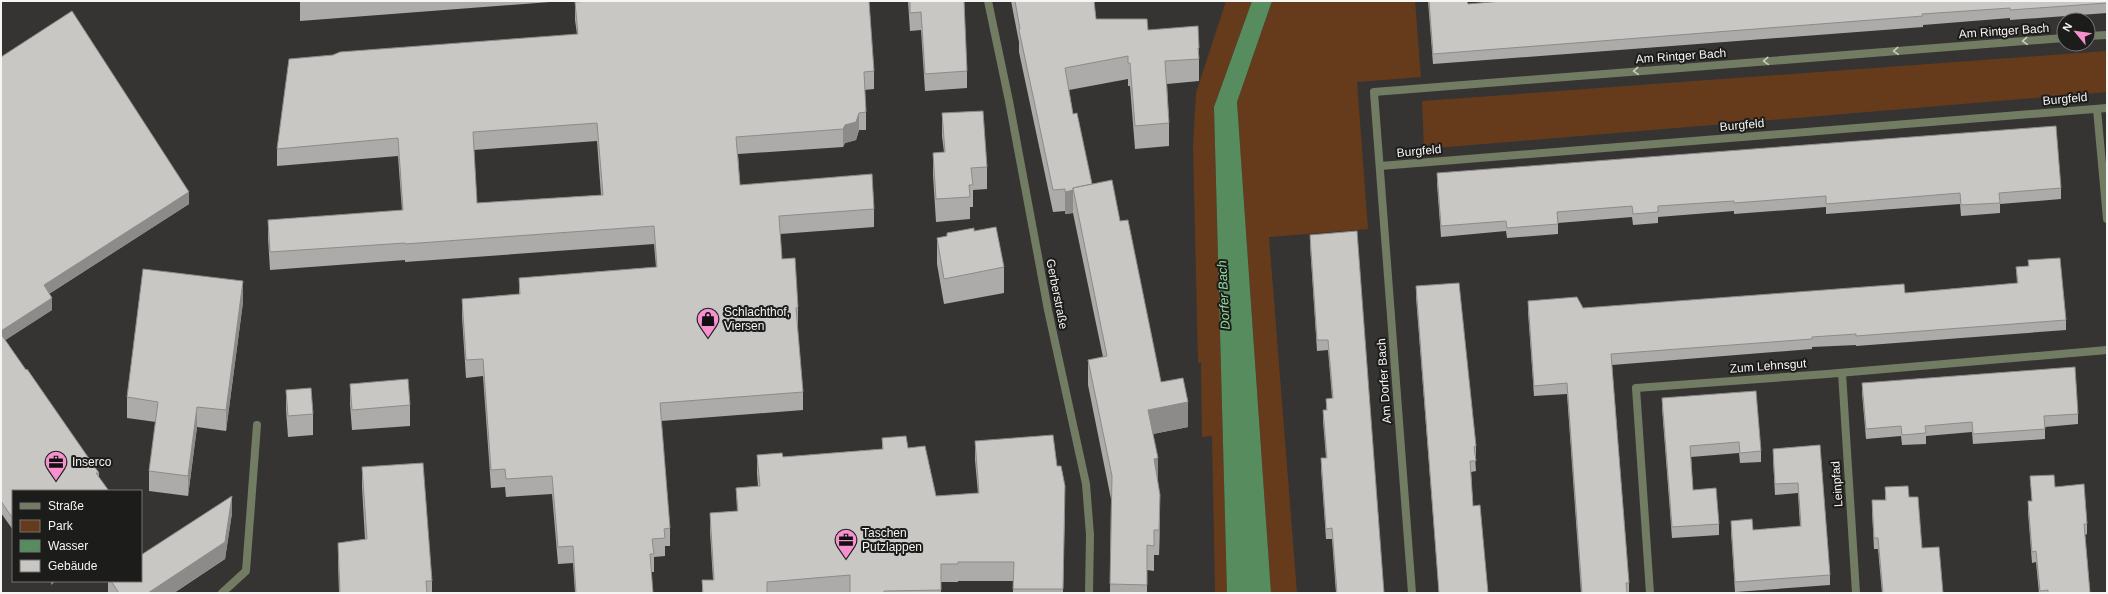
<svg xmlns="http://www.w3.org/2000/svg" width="2108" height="594" font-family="Arial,sans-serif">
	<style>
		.green { fill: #653b1c }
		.water { fill: #578c5f }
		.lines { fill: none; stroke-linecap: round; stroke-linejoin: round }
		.service { stroke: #727c62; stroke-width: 8 }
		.minor { stroke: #727c62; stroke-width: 8 }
		.tertiary { stroke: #727c62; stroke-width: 8 }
		.wall { fill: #acaba9; fill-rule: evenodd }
		.shaded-wall { fill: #8c8b89 }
		.building { fill: #c8c7c4; stroke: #8c8b89; fill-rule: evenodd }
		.oneway { stroke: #c7cbc0 }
		.labels { text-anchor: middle; stroke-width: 4; stroke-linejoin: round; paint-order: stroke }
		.street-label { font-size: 12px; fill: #f5f5f3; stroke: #1c1c1b }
		.poi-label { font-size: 12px; fill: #f5f5f3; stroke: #1c1c1b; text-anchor: start }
		.water-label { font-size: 13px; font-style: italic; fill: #91de9d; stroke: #1c1c1b }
	</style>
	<rect width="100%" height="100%" fill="#353432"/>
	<g class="green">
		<polygon points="1226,1 1252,1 1214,107 1227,593 1215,593 1212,436 1202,437 1201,362 1198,363 1193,145 1196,93"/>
		<polygon points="1272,1 1415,1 1421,77 1357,82 1368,229 1269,237 1297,593 1271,593 1237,102"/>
		<polygon points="2107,51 2107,92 1424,149 1422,101"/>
	</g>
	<polygon class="water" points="1252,1 1272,1 1237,102 1271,593 1227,593 1214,107"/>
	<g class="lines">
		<polyline class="service" points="222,593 246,571 257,425"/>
		<g class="minor">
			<polyline points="2088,36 2107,35"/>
			<polyline points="2097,109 2107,219"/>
			<polyline points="1380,166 2107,108"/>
			<polyline points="1842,373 1856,593"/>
			<polyline points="1412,593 1374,92 2064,38"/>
			<polyline points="1650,593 1636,388 1827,374 2107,350"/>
		</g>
		<polyline class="tertiary" points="988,1 1009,101 1048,310 1086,484 1090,535 1089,593"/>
	</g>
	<g class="wall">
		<polygon points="300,1 550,1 550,2 300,21"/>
		<polygon points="908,1 964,1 967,71 967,88 925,91 921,30 910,31"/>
		<polygon points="1011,1 1094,1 1096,19 1148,30 1199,48 1199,81 1167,84 1169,123 1169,146 1135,149 1130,86 1128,86 1128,79 1069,90 1073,114 1092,184 1120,221 1161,382 1188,427 1153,434 1158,482 1160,520 1159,555 1154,555 1154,571 1147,570 1147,593 1110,593 1111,499 1088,385 1088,360 1103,357 1073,213 1065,214 1065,211 1053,212 1019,52 1019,42"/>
		<polygon points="1428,1 1467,1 1468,4 2107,1 2107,13 2010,20 2010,18 1923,25 1923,27 1433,64"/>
		<path d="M575,2l299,69v18l-10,1 2,22v18h-7l-3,10 -11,3 -2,4 -105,7 2,31 134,24v18l-94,7 2,25 16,48v18h-1l6,67v18l-142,11 9,107v18h-5v10l-11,1v15h-3l2,21h-78l-2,-30 -15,1 -6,-70 -46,3 -1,-10 -14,1 -8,-112 -17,2 -4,-61v-18l57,-5v-16l137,-11 -2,-23 -249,18v-2l-135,10 -2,-32v-18l134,-9 -4,-55 -121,10v-17l300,-115 -2,-14zM597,141l4,54 -124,8 -3,-53z"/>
		<polygon points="1,57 189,204 49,294 52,310 5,340 26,370 99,473 99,477 13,491 13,530 1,513"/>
		<polygon points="942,113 987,167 987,189 973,190 973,207 970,207 970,219 936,222 933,175 933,153 944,152 942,136"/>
		<polygon points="1437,173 2061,188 2061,199 2000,204 2000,213 1961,216 1960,204 1826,214 1826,207 1734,214 1734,211 1658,217 1658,223 1633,225 1632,217 1558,223 1558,234 1507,238 1506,231 1441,237 1437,184"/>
		<polygon points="974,231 1004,267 1004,293 944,304 937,264 937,238 947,236 947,233"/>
		<polygon points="1310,235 1384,593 1336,593 1332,539 1326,539 1321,469 1321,458 1326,458 1323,421 1323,410 1326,410 1326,399 1332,398 1328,350 1317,351 1310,245"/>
		<polygon points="2028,260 2066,320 2066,330 1856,346 1856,345 1812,347 1812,349 1612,365 1629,583 1629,593 1581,593 1567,394 1534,396 1528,312 1528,301 1583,308 1905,293 2017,283 2016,267 2028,266"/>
		<polygon points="1416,286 1476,446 1476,457 1475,457 1476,471 1471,472 1473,506 1488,593 1439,593 1416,297"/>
		<polygon points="243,302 226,431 197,427 188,496 149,491 149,471 156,422 127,418 127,397"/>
		<polygon points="1862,383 2078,414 2078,424 2045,427 2045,439 1973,444 1972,432 1926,436 1926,444 1902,445 1901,436 1866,439 1862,393"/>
		<polygon points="350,384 410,405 410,426 352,430 350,404"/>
		<polygon points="286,390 313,414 313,435 288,437 286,410"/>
		<polygon points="1662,398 1761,451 1761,462 1740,463 1739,453 1691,457 1693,490 1719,524 1719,535 1672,538 1662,408"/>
		<polygon points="882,438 908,448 936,496 978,493 975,460 975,441 1057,466 1065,505 1063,593 1013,593 1013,581 958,581 958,582 941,582 941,593 702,593 702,580 713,580 710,532 710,513 737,511 736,488 758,486 757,474 757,455 783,457 882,449"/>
		<polygon points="1820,445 1830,575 1830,585 1735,592 1731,532 1731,521 1753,530 1800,526 1798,493 1775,495 1773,459 1773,449"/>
		<polygon points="362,467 432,581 432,593 339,593 338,563 338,543 365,539 362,487"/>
		<polygon points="2030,476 2055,487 2087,524 2087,534 2085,535 2090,593 2039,593 2036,562 2032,563 2028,512 2028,501 2032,501"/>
		<polygon points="1885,487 1909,497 1922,548 1943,593 1882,593 1878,549 1874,549 1872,511 1872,500 1885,500"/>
		<polygon points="232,513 225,559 174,593 108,593 108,581 141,581"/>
	</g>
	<g class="shaded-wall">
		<polygon points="859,113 859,130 856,140 845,143 843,147 843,129 845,125"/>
		<polygon points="1073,190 1073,213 1065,214 1065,192"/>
		<polygon points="189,192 189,204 44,297 44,285"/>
		<polygon points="243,281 243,302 226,431 226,410"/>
		<polygon points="52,298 52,310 1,343 1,331"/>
		<polygon points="1188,402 1188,427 1148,435 1148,410"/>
		<polygon points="197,407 197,427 188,496 188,476"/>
		<polygon points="1158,458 1158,484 1154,459"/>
		<polygon points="1160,495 1160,520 1159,555 1159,530"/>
		<polygon points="232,496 232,513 225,559 174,593 148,593"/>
		<polygon points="51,581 56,581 51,585"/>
	</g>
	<g class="building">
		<path d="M589,1h280l5,70 -10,1 2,40 -7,1 -3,9 -11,3 -2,4 -107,8 4,48 132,-11 2,35 -95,7 3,43 13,-1 3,49 -2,1 7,84 -143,11 10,125 -6,1 1,9 -13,1 2,15h-4l3,39h-77l-3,-47 -15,1 -6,-71 -46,3 -1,-10 -14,1 -8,-111 -17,1 -4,-61 58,-5 -1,-16 138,-11 -3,-41 -249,18v-1l-135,9 -2,-32 135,-10 -5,-72 -121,11 12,-90 44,-4 7,-3 238,-18 -3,-32zM597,123l6,72 -126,8 -4,-71z"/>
		<polygon points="910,1 964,1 967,71 925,74 921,12 910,13"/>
		<polygon points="1015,1 1094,1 1096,19 1147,19 1148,30 1198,26 1199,48 1198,48 1199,59 1165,61 1169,123 1135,126 1130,63 1128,63 1128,56 1065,68 1073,114 1077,113 1092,184 1073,188 1073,190 1065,192 1065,189 1053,190 1019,30 1020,29"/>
		<polygon points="1429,1 1467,1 1468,4 1502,1 2107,1 2107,3 2010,10 2010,8 1922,14 1923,16 1433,54"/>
		<polygon points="72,11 189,192 44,285 52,298 1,331 1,57"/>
		<polygon points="983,111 987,167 971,168 973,185 969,185 970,197 936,199 933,153 945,152 942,113"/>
		<polygon points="2056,126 2061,188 1999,193 2000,203 1961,205 1960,193 1826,204 1826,196 1734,203 1734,201 1658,206 1658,212 1633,214 1632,206 1557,212 1558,224 1507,228 1506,221 1441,226 1437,173"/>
		<polygon points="1112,180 1120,221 1128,220 1161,382 1183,378 1188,402 1148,410 1158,458 1154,459 1160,495 1159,530 1154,530 1154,546 1147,545 1147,585 1110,584 1112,476 1088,360 1107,356 1073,188"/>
		<polygon points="996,227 1004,267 944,279 937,238 947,236 947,233 974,228 974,231"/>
		<polygon points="1357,231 1384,593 1337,593 1332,528 1326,529 1321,458 1327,458 1323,410 1327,410 1326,399 1333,398 1328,340 1317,340 1310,235"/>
		<polygon points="2060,258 2066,320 1856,336 1856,334 1812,337 1812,339 1611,354 1629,583 1626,583 1627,593 1582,593 1567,383 1534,386 1528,301 1577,297 1583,308 1904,284 1905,293 2018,283 2016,267 2029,266 2028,260"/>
		<polygon points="143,269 243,281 226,410 197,407 188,476 149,471 158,402 127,397"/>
		<polygon points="1459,283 1476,446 1474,447 1476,461 1470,461 1473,506 1480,505 1488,593 1439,593 1416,286"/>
		<polygon points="1,334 26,370 27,369 99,473 96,473 109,491 13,491 13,519 1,501"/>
		<polygon points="2075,367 2078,414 2044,416 2045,429 1973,434 1972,422 1925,426 1926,433 1902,435 1901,426 1866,429 1862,383"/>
		<polygon points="408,379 410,405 352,410 350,384"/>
		<polygon points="311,388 313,414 288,416 286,390"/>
		<polygon points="1756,391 1761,451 1740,453 1739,442 1690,446 1693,490 1716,488 1719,524 1672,527 1662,398"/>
		<polygon points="1053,435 1057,466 1061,466 1065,486 1063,589 1013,589 1014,562 958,562 958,564 941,564 941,590 884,591 884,593 850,593 850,575 767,582 767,593 703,593 702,580 714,580 710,513 738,511 736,488 760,486 757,455 782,453 783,457 883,449 882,438 906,436 908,448 925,446 936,496 979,493 975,441"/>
		<polygon points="1820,445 1830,575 1735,582 1731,521 1752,519 1753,530 1801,526 1798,483 1775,484 1773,449"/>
		<polygon points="423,463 432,581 426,581 427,593 340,593 338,543 367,539 362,467"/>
		<polygon points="2054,475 2055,487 2084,484 2087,524 2084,524 2090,593 2048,593 2048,590 2040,591 2036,551 2032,552 2028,501 2032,501 2030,476"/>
		<polygon points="1908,486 1909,497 1918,497 1922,548 1939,547 1943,593 1883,593 1878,538 1874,538 1872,500 1886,500 1885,487"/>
		<polygon points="232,496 225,542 148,593 119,593 111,581 141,581 141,555"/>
	</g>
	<defs><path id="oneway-chevron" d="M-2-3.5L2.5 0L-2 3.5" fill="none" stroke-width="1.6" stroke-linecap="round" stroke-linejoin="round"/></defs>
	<g class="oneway">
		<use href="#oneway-chevron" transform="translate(2025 41) rotate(176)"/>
		<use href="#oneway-chevron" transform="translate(1896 51) rotate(176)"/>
		<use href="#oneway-chevron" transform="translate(1766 61) rotate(176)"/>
		<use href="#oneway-chevron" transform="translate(1636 71) rotate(176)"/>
	</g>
	<defs>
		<g id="shop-pin" transform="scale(1.15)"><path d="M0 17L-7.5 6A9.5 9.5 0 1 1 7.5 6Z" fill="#f790ce" stroke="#1c1c1b"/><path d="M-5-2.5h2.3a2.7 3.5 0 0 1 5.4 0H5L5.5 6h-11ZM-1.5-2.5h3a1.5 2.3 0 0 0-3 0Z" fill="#111"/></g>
		<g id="office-pin" transform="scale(1.15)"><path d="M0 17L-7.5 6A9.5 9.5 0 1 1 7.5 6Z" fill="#f790ce" stroke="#1c1c1b"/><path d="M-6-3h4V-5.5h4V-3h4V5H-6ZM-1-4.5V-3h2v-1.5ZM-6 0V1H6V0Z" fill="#111"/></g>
	</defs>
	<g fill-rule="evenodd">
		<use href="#shop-pin" x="708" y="319"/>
		<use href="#office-pin" x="56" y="462"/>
		<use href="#office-pin" x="846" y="540"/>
	</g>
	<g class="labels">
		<g class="street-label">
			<text transform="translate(2004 31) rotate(-4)" y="4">Am Rintger Bach</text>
			<text transform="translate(1681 56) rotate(-4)" y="4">Am Rintger Bach</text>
			<text transform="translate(2065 99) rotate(-5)" y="4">Burgfeld</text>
			<text transform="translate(1742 125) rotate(-5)" y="4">Burgfeld</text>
			<text transform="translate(1419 151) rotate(-5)" y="4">Burgfeld</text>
			<text transform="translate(1057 294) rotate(79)" y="4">Gerberstraße</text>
			<text transform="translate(1768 366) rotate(-4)" y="4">Zum Lehnsgut</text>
			<text transform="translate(1384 381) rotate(-94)" y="4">Am Dorfer Bach</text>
			<text transform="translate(1837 484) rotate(-94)" y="4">Leinpfad</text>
		</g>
		<g class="poi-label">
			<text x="724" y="316">Schlachthof,<tspan x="724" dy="14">Viersen</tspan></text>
			<text x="72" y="466">Inserco</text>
			<text x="862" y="537">Taschen<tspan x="862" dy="14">Putzlappen</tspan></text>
		</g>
		<g class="water-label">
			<text transform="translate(1223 295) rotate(-93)" y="5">Dorfer Bach</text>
		</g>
	</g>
	<rect width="2108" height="594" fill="none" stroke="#f5f5f3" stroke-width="4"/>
	<rect x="12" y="490" width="130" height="92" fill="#1c1c1b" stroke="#737371"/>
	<rect x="20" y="503" width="20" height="6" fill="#727c62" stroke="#737371"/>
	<text x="48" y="510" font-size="12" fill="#f5f5f3">Straße</text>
	<rect x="20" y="520" width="20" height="12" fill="#653b1c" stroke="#737371"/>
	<text x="48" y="530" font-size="12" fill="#f5f5f3">Park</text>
	<rect x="20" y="540" width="20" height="12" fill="#578c5f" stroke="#737371"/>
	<text x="48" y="550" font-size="12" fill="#f5f5f3">Wasser</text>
	<rect x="20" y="560" width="20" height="12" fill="#c8c7c4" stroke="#737371"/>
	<text x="48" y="570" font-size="12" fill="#f5f5f3">Gebäude</text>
	<g transform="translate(2076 32) rotate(299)"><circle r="19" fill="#1c1c1b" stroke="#737371"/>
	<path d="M0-3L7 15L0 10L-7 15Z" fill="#f790ce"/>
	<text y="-6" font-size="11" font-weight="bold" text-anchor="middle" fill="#f5f5f3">N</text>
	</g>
</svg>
